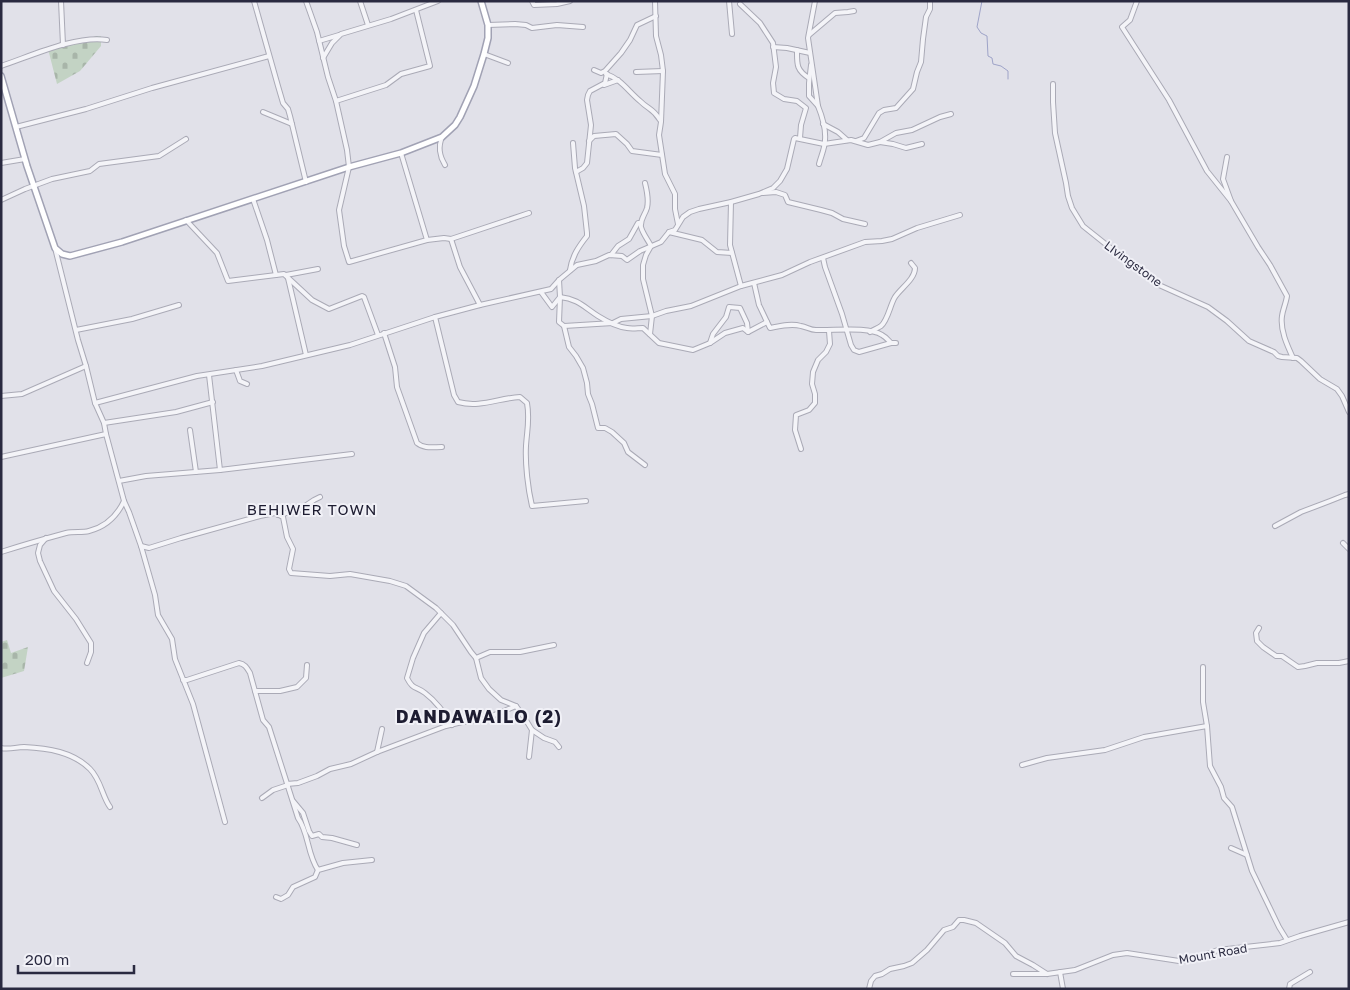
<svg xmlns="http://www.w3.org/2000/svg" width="1350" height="990" font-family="'Golos Text',sans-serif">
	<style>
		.cemetery { fill: url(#cemetery-stones) }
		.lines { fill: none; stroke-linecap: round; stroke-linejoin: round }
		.stream { stroke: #9ea3c8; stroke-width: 1 }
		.minor-casing { stroke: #aaaab6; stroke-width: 6 }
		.major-casing { stroke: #a1a2b4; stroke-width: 8 }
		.minor { stroke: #f4f4f8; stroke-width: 4 }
		.major { stroke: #fff; stroke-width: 5 }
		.labels { text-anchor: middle; stroke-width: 4; stroke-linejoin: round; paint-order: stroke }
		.street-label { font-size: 12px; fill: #2a2a40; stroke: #f1f1f7 }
		.quarter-label { font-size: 15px; letter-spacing: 1px; fill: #1d1c31; stroke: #f1f1f7 }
		.district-label { font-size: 18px; font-weight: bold; letter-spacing: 1px; fill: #1d1c31; stroke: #f1f1f7 }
	</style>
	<defs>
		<pattern id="cemetery-stones" width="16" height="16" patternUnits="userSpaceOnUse" patternTransform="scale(1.25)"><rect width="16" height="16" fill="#c3d3c4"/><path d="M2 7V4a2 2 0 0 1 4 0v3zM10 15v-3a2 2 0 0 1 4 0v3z" fill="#a8b5a9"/></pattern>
	</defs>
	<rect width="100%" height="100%" fill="#e1e1e9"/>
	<g class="cemetery">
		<polygon points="97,36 101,36 101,46 80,71 57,84 48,49"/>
		<polygon points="7,640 11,653 28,647 24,671 1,678 1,642"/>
	</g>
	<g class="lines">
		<polyline class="stream" points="982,1 977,27 981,33 987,36 988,56 992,58 993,64 1001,66 1008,71 1008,79"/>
		<g class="minor-casing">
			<g id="minor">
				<polyline points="61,1 63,45"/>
				<polyline points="254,1 278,86 283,103 288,109 290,116 306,182"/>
				<polyline points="306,1 317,32 328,77 336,101 347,150 349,167 339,210 344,246 349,262 427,240 401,153"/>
				<polyline points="360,1 368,25"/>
				<polyline points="532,1 534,5 557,4 570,1"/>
				<polyline points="655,1 656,36 661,55 663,71 661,122 659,135 665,174 675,194 675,209 678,224"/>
				<polyline points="729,1 732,34"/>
				<path d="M815,1l-7,37 10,68c4,10 8,23 7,34 0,8 -4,16 -6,24"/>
				<polyline points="1137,1 1130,20 1122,27 1169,100 1207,171 1231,201"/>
				<polyline points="740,4 760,23 773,43 776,67 773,83 774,93 784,99 797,101 806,108 801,125 800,138"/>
				<polyline points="488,25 515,24 526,25 532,28 557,25 583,27"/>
				<polyline points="809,35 835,13 848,12 854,11"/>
				<polyline points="319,41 339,35"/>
				<polyline points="773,47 787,48 810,53"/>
				<path d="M797,50c0,14 -1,20 12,28"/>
				<polyline points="484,54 508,63"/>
				<polyline points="323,58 332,43 341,34 391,19 438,1"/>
				<polyline points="811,65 809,83 809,96 818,106"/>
				<path d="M1,66c30,-10 75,-31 106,-26"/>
				<polyline points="594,70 601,73 605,71 621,53 630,40 637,25 656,16"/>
				<polyline points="636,72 663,71"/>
				<path d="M606,74c15,5 22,17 34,27 9,9 13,7 20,19"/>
				<polyline points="1053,84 1053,102 1055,133 1066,183 1068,196 1072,208 1083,226 1147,277 1159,285 1208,307 1227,321 1249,341 1274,352 1278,356 1282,357 1297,358 1301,361 1320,379 1337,389 1342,396 1349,412"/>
				<polyline points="604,85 618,80"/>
				<polyline points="336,101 386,85 401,74 430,66 416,10"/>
				<polyline points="263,112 292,124"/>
				<polyline points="823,124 838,132 847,140"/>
				<polyline points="16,127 86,109 152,88 269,56"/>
				<path d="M442,137c-4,10 -3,18 3,28"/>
				<polyline points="589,141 594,136 616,134 627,144 632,151 662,155"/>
				<polyline points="856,141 864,138 879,113 884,110 896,108 913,89 917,72 921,62 923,39 926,17 930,9 930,1"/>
				<polyline points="880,142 893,144 906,148 922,144"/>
				<path d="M1227,157l-4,22 8,22 27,46 12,18 17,31c-1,7 -4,13 -5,20 -2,14 5,29 11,42"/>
				<polyline points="1,163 25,159"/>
				<polyline points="576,172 583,168 587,163 591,125 587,100 588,95 590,91 605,83 607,74"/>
				<path d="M645,183c2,8 4,17 2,25 -2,7 -7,11 -6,19 2,7 7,13 10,19l-5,9 -3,10v14l9,37 -2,18"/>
				<polyline points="763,193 776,192 785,195 788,202 821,210 832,213 843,219 865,224"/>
				<polyline points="253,199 267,240 276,275"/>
				<polyline points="1,200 25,189 52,179 90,171 99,164 159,156 186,139"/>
				<polyline points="731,202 730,245 741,286"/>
				<polyline points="186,220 217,253 228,281 284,274 312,300 329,309 362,296 364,297 378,335"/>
				<polyline points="669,232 702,240 717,252 732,253"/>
				<polyline points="451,239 460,267 480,305"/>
				<polyline points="427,240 444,238 451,239 529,213"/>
				<polyline points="55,248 78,340 86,366 95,403 104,423 106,434 124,501 129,512 141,546 155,595 158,615 172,639 175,659 193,704 225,822"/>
				<polyline points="611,255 618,246 629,239 638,223 641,223"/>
				<polyline points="823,258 825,267 842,314 851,345 854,350 859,352 891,343"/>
				<path d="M570,270c2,-14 9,-24 17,-34v-3l-3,-27 -9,-38 -2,-25"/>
				<polyline points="286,275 318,269"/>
				<polyline points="288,278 306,355"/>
				<polyline points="559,280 560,297 559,322 564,326 613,323 621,319 652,316 666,311 691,306 741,286 782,275 810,262 865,242 882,241 892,239 917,228 960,215"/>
				<path d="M754,283l5,22 11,23c10,-2 21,-5 31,-2 6,1 9,4 15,4 17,1 52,-4 66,5 4,2 6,5 9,8h5"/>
				<path d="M541,292l11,15 8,-10c18,2 24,10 38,19 8,5 20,11 29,12 5,1 11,0 16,0l16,15 34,7 17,-7 15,-10 18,-5 5,4 19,-10"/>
				<path d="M435,317l19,78 4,7c22,6 41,-4 62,-5l7,6c3,16 0,27 -1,43 -1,18 2,43 6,60l54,-5"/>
				<polyline points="564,326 569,347 576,356 583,368 587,383 588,394 592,404 598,428 605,428 612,432 624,443 628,452 645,465"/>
				<polyline points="76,330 132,319 179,305"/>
				<path d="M870,332c3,-2 8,-4 11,-6 7,-6 9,-21 14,-29 6,-9 20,-18 20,-29l-4,-5"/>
				<path d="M384,333l11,34 2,20 20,56c7,6 16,4 25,4"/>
				<polyline points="710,343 713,334 726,317 729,307 740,308 747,323 748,332"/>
				<polyline points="236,370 240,381 247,384"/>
				<polyline points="209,375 220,470"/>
				<polyline points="1,396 22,394 86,366"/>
				<polyline points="95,403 197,376 262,366 350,345 435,317 480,305 551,289 559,280 577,265 596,261 609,255 622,256 627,260 640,251 661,242 669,232 675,230 683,217 690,212 699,209 731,202 759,194 773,188 780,181 787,169 794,139 795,138 824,144 851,140 868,145 880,142 896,133 912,130 940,117 951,114"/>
				<polyline points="104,423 176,412 213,402"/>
				<polyline points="190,430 196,472"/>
				<polyline points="801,449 795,430 796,415 809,410 815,403 815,394 812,384 813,372 818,360 826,352 830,344 829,331"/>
				<polyline points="1,457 106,434"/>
				<polyline points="119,481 146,476 220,470 352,454"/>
				<polyline points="278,515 299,510 314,500 320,497"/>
				<polyline points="1275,526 1301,512 1330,501 1345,495 1349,494"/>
				<polyline points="46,538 40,545 38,553 40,561 54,591 76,619 91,643 91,652 87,663"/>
				<polyline points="1343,543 1349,549"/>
				<polyline points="141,546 149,548 181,538 260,516 275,513 283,517 287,537 293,549 289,569 291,573 330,576 350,574 390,581 406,586 436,608 453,625 471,652 476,658 490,652 520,652 554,645"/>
				<path d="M1,552c22,-7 43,-13 65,-19 8,-2 16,0 23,-2 16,-4 28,-15 35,-30"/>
				<path d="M441,613l-17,20 -11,25 -6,20c6,12 9,8 18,15 12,9 19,20 27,32"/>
				<polyline points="1259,628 1256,633 1257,641 1263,647 1276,656 1282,656 1298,667 1305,666 1317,663 1339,663 1349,661"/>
				<polyline points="476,658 481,678 489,689 501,700 516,706 524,717 532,730 544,738 555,742 559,747"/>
				<polyline points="1203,667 1203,702 1207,726 1210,766 1221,787 1224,798 1232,807 1252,871 1279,927 1287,940"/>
				<path d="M183,680h4l52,-17c6,1 8,5 11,10l13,47 6,7 29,91c11,15 9,36 20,52"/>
				<polyline points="255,691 280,691 297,687 306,678 307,665"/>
				<path d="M1,748c8,2 15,-1 23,-1 24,1 49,5 66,22 11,11 12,27 20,38"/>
				<polyline points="377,752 382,729"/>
				<polyline points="529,757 532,730"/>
				<polyline points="1022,765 1047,758 1105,750 1144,737 1207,726"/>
				<polyline points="287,784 298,783 317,776 330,769 351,764 377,752 446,726 462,722 482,720 516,706"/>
				<polyline points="262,798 273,790 288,785"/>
				<polyline points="293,801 303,813 309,831 312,836 319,834 322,837 332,838 357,845"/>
				<polyline points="1231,848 1247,855"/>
				<polyline points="276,897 281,899 288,895 293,887 315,877 318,870 343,863 372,860"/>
				<polyline points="1060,972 1063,989"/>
				<polyline points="1013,974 1047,974 1075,970 1113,955 1127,953 1179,961 1188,960 1218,950 1280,943 1300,936 1349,922"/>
				<polyline points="869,989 871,981 875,976 882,974 890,969 904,966 912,963 927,950 944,930 953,927 959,920 964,920 976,923 1005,943 1016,956 1033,965 1047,974"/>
				<polyline points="1289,989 1290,984 1310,972"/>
			</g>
		</g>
		<g class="major-casing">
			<polyline id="major" points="1,76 27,166 55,248 62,254 70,256 122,242 349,167 401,153 442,137 455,125 460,117 474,86 484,54 488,38 488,25 481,1"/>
		</g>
		<use href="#minor" class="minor"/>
		<use href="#major" class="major"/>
	</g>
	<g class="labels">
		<g class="street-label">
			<text transform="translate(1133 264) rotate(36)" y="4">LIvingstone</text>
			<text transform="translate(1213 954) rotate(-10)" y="4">Mount Road</text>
		</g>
		<g class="quarter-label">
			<text x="312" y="515">BEHIWER TOWN</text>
		</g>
		<g class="district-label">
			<text x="479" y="723">DANDAWAILO (2)</text>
		</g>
	</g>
	<rect width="1350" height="990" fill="none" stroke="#2a2a40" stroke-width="5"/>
	<path d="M18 965v8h116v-8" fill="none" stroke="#2a2a40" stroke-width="2.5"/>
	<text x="25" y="965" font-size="15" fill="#2a2a40" stroke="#f1f1f7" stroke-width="4" paint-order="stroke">200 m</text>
</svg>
